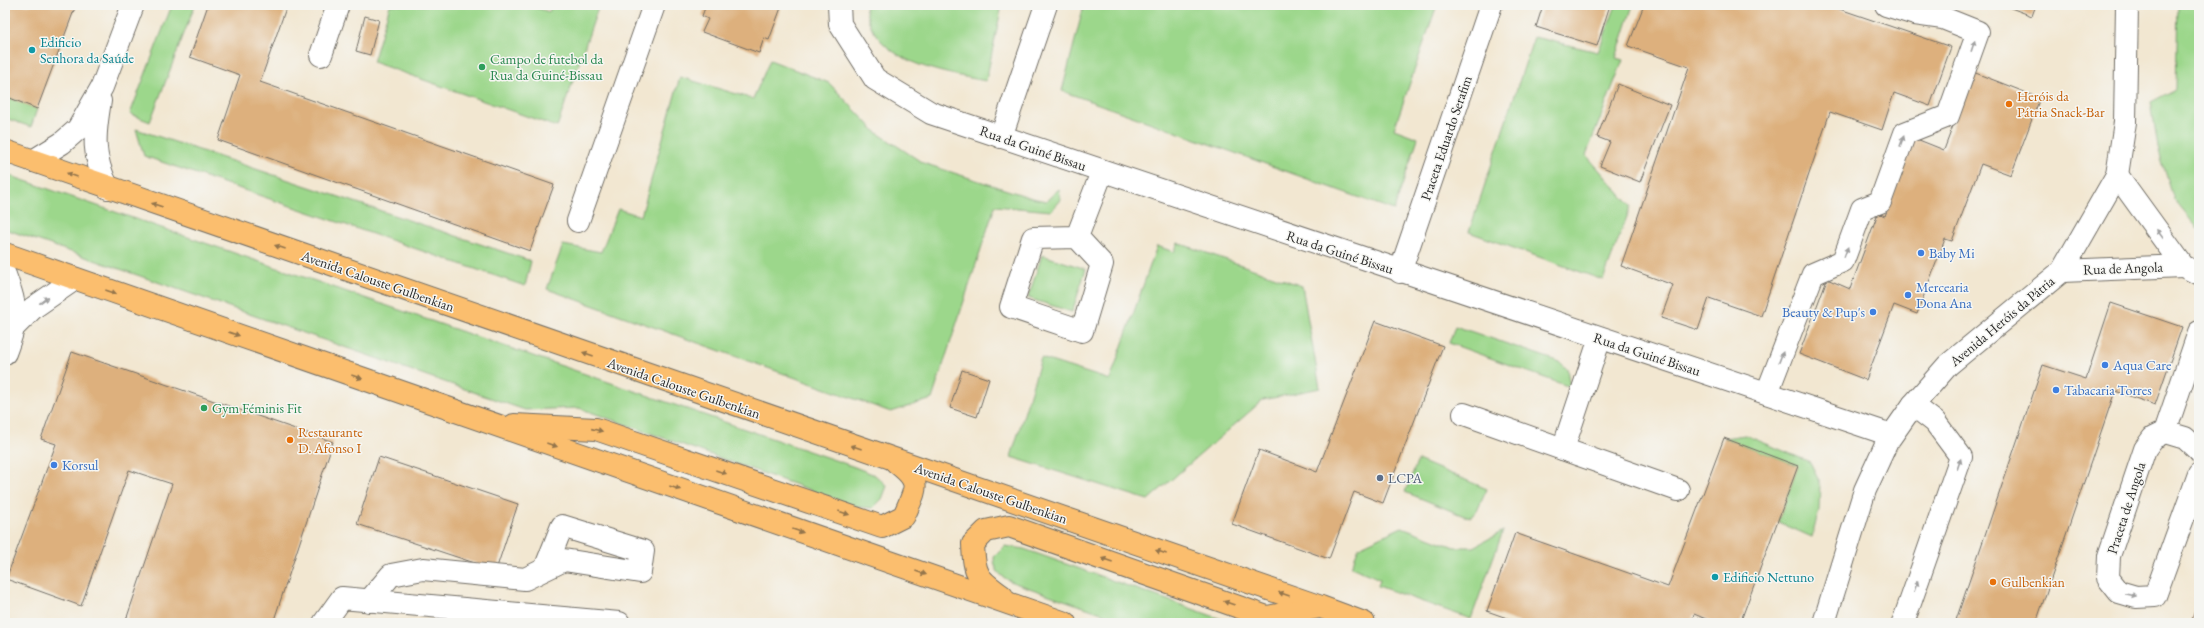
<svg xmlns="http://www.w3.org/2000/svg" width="2204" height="628" font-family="'EB Garamond',serif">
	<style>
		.green { fill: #9cd78b; stroke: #64815b }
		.building { fill: #ddb07d }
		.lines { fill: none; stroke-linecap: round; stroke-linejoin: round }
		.minor-casing { stroke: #716d65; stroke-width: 24 }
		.major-casing { stroke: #716d65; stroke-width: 24 }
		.minor { stroke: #fff; stroke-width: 22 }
		.major { stroke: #fbbe6e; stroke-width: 22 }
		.oneway { fill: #a0a0a0 }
		.oneway2 { fill: #93744c }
		.culture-dot { fill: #0f9aa8; stroke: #f6f6f2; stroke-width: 1.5 }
		.leisure-dot { fill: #2e9e5b; stroke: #f6f6f2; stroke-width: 1.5 }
		.food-dot { fill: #e8710a; stroke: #f6f6f2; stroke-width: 1.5 }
		.shop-dot { fill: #3f7fe0; stroke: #f6f6f2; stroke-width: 1.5 }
		.service-dot { fill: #5c6f8a; stroke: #f6f6f2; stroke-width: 1.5 }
		.labels { text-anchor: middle; stroke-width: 3; stroke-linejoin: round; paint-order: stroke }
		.culture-label { font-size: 14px; fill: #0d838f; stroke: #f6f6f2; text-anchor: start }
		.leisure-label { font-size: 14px; fill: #27864d; stroke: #f6f6f2; text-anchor: start }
		.food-label { font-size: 14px; fill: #c56008; stroke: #f6f6f2; text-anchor: start }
		.street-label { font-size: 14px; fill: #2b2b2b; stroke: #f6f6f2 }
		.shop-label { font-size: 14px; fill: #366cbe; stroke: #f6f6f2; text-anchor: start }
		.service-label { font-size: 14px; fill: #4e5e75; stroke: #f6f6f2; text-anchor: start }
	</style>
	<rect width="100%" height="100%" fill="#f6f6f2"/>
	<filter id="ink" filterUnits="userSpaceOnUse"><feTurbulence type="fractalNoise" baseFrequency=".025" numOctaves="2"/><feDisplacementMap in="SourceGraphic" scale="8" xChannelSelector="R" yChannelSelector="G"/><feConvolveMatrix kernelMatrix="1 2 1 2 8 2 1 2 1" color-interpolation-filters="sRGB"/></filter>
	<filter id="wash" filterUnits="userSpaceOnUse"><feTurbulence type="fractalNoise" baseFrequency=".012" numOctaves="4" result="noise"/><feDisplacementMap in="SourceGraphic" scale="16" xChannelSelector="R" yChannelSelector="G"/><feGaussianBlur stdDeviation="0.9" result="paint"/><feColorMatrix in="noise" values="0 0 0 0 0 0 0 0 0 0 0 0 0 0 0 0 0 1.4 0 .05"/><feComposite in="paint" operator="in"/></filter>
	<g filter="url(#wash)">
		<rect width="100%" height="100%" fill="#f2e7d1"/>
		<g class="green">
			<polygon points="172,5 195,5 150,122 130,114"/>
			<polygon points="390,5 529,5 549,12 552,5 599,5 557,127 373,62"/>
			<path d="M865,5h137l-16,76c-46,-9 -114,-18 -121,-76z"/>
			<polygon points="1084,5 1437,5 1394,129 1418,138 1394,210 1062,91"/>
			<polygon points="1616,5 1633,5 1616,58 1623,60 1586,155 1631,206 1603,280 1469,232 1534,37 1598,52"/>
			<polygon points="2178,5 2199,5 2199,230 2174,200 2158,148 2151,102 2176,89"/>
			<polygon points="770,60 829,83 876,132 923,163 1032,198 1046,201 1059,189 1061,200 1051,211 995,206 932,399 891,412 547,289 563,245 601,252 618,209 641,216 680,77 753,99"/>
			<polygon points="5,96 37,109 31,127 5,118"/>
			<polygon points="136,129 531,261 525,286 144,156"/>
			<polygon points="5,174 852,466 875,475 887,486 882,499 873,508 858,507 579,408 525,410 5,229"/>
			<polygon points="1178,243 1302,286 1320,388 1263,400 1148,500 1011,457 1041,358 1110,380 1157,246 1174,252"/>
			<polygon points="1042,255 1086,269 1072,312 1028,298"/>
			<polygon points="1455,326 1560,362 1567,369 1570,387 1449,343"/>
			<polygon points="1745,435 1810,462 1820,482 1819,510 1812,537 1778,522 1798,466 1724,438"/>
			<polygon points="1418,460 1487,489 1477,511 1472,517 1464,516 1405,492"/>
			<polygon points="1402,527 1454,547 1474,547 1503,531 1471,619 1378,586 1380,579 1351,567 1359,547"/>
			<path d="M1005,546l19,3 208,74h-102l-118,-41c-12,-6 -18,-11 -18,-25z"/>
		</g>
		<g id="blocks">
			<g class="building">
				<polygon points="5,5 76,5 37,109 5,96"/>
				<polygon points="208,5 287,5 260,82 554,185 530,251 218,140 240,75 190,57"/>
				<polygon points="706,5 782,5 769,40 764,38 759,53 702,32 708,19 702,16"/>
				<polygon points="1543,5 1610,5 1597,46 1536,27"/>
				<polygon points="1644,5 1828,5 1951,47 1930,106 1894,93 1882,130 1830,112 1761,316 1709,298 1698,330 1661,318 1673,285 1621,266 1689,67 1628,46"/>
				<polygon points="2003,5 2036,5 2032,16"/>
				<polygon points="365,16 379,20 370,55 356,51"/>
				<polygon points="1973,72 2040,98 2011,175 1981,164 1952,241 1945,239 1917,314 1894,305 1866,380 1799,354 1827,279 1850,289 1878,213 1885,216 1914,138 1944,150"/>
				<polygon points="1618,84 1670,105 1640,182 1600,166 1610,142 1597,137"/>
				<polygon points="2111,303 2182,327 2155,405 2115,391 2036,623 1955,623 2043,365 2086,379"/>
				<polygon points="1375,321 1443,346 1383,503 1354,492 1329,559 1232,524 1259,450 1317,472"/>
				<polygon points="72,352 333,442 273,623 125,623 172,484 129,470 81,606 6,579 56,444 41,439"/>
				<polygon points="962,370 989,379 977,417 950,408"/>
				<polygon points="1724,438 1798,466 1740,623 1716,623 1694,614 1691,623 1521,623 1487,611 1515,533 1668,587"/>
				<polygon points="379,457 518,504 496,570 357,524"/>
				<polygon points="2199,598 2199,623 2191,623"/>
			</g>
		</g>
	</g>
	<g filter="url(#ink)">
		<use href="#blocks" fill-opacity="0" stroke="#716d65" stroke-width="1"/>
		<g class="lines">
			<g class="minor-casing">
				<g id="minor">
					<polyline points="839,5 840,24 875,79 931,113 1891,435"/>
					<polyline points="321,55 338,5"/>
					<path d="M100,101c-6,35 -8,55 8,87"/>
					<polyline points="1001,137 1046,5"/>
					<polyline points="33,161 62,143 78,129 102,87 133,5"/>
					<polyline points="2117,175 2183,266 2199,274"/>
					<polyline points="578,221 654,5"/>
					<polyline points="1077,237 1102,264 1082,331 1011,307 1033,238 1077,237 1102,172"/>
					<polyline points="2062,271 2183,266"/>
					<polyline points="1400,272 1491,5"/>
					<path d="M5,275c13,36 13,43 0,78"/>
					<polyline points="16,325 33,308 75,279"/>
					<polyline points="1767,393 1813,274 1843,261 1862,209 1880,202 1905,133 1948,116 1978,32 1943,18 1915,14 1886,5"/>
					<polyline points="1464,414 1678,490"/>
					<polyline points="2165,432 2199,332"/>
					<polyline points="1563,449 1600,338"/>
					<polyline points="2199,451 2185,438 2165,432 2153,438 2145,449 2109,556 2108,578 2119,592 2136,597 2155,596 2199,474"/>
					<polyline points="369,601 391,575 423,569 525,579 564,560 640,572 643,551 562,526 545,569"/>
					<polyline points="324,623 342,598 619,623"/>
					<polyline points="1824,623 1865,490 1887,442 1913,405 1948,365 2062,271 2117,175 2125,122 2127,5"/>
					<polyline points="1903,623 1961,457 1935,422 1913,405"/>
				</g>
			</g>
			<g class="major-casing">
				<g id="major">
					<polyline points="5,151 1321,607 1364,623"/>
					<polyline points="5,254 1065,623"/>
					<path d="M514,425l82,4 286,98 22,-11c12,-29 19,-33 -8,-54"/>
					<path d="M1002,596c-24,-17 -28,-21 -29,-52l13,-13 23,-5 258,91 53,-10"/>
				</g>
			</g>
			<use href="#minor" class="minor"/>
			<use href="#major" class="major"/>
		</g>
		<defs><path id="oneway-solid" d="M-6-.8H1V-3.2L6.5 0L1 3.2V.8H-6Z"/></defs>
		<g class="oneway">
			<use href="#oneway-solid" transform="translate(1973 46) rotate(-71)"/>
			<use href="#oneway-solid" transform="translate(1902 141) rotate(-70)"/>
			<use href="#oneway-solid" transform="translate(2160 234) rotate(-126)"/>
			<use href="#oneway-solid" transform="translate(1846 252) rotate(-70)"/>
			<use href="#oneway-solid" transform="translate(44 300) rotate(-37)"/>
			<use href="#oneway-solid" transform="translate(1781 357) rotate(-69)"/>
			<use href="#oneway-solid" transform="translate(1959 464) rotate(-71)"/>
			<use href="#oneway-solid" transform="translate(1916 586) rotate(-71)"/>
			<use href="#oneway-solid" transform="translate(2131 595) rotate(12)"/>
		</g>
		<g class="oneway2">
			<use href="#oneway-solid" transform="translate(72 175) rotate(-160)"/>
			<use href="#oneway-solid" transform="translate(157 205) rotate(-161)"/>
			<use href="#oneway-solid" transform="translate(280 247) rotate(-161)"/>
			<use href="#oneway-solid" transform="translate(111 292) rotate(19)"/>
			<use href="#oneway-solid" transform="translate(234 334) rotate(19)"/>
			<use href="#oneway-solid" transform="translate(588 354) rotate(-161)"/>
			<use href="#oneway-solid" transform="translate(357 377) rotate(19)"/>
			<use href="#oneway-solid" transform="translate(597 430) rotate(13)"/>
			<use href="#oneway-solid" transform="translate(552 445) rotate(19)"/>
			<use href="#oneway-solid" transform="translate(856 447) rotate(-161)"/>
			<use href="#oneway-solid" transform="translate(721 472) rotate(19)"/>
			<use href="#oneway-solid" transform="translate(675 488) rotate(19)"/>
			<use href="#oneway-solid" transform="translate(844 513) rotate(19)"/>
			<use href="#oneway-solid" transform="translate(798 531) rotate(19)"/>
			<use href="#oneway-solid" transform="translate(1161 552) rotate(-161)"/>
			<use href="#oneway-solid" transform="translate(1107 560) rotate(-161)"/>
			<use href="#oneway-solid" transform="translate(921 573) rotate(19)"/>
			<use href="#oneway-solid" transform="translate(1284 594) rotate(-161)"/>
			<use href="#oneway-solid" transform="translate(1229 603) rotate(-161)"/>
		</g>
	</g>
	<g class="culture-dot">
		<circle cx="32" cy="50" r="4"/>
		<circle cx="1715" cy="577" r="4"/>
	</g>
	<g class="leisure-dot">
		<circle cx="482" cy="67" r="4"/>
		<circle cx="204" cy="408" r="4"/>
	</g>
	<g class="food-dot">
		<circle cx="2009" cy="104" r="4"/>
		<circle cx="290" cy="440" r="4"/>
		<circle cx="1993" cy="582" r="4"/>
	</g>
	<g class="shop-dot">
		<circle cx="1921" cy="253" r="4"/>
		<circle cx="1908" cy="295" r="4"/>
		<circle cx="1873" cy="312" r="4"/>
		<circle cx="2105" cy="365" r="4"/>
		<circle cx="2056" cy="390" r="4"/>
		<circle cx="54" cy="465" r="4"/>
	</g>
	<circle class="service-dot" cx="1380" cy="478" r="4"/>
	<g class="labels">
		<g class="culture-label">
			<text x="40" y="47">Edificio<tspan x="40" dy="16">Senhora da Saúde</tspan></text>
			<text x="1723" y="582">Edificio Nettuno</text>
		</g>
		<g class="leisure-label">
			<text x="490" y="64">Campo de futebol da<tspan x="490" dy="16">Rua da Guiné-Bissau</tspan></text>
			<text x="212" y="413">Gym Féminis Fit</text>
		</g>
		<g class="food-label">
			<text x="2017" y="101">Heróis da<tspan x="2017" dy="16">Pátria Snack-Bar</tspan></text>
			<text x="298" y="437">Restaurante<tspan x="298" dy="16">D. Afonso I</tspan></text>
			<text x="2001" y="587">Gulbenkian</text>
		</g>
		<g class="street-label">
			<text transform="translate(1446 138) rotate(-71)" y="5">Praceta Eduardo Serafim</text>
			<text transform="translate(1033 148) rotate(19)" y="5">Rua da Guiné Bissau</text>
			<text transform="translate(1340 252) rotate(18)" y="5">Rua da Guiné Bissau</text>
			<text transform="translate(2123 268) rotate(-2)" y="5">Rua de Angola</text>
			<text transform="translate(378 281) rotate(19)" y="5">Avenida Calouste Gulbenkian</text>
			<text transform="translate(2002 321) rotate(-40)" y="5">Avenida Heróis da Pátria</text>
			<text transform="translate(1647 354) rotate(18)" y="5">Rua da Guiné Bissau</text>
			<text transform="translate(684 388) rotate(19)" y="5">Avenida Calouste Gulbenkian</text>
			<text transform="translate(991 493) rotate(19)" y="5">Avenida Calouste Gulbenkian</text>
			<text transform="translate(2126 508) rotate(-72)" y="5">Praceta de Angola</text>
		</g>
		<g class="shop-label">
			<text x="1929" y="258">Baby Mi</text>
			<text x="1916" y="292">Mercearia<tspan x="1916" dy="16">Dona Ana</tspan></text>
			<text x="1865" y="317" text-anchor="end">Beauty &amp; Pup's</text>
			<text x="2113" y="370">Aqua Care</text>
			<text x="2064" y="395">Tabacaria Torres</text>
			<text x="62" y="470">Korsul</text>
		</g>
		<g class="service-label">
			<text x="1388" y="483">LCPA</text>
		</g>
	</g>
	<rect width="2204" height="628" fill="none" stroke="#f6f6f2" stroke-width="20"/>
</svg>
